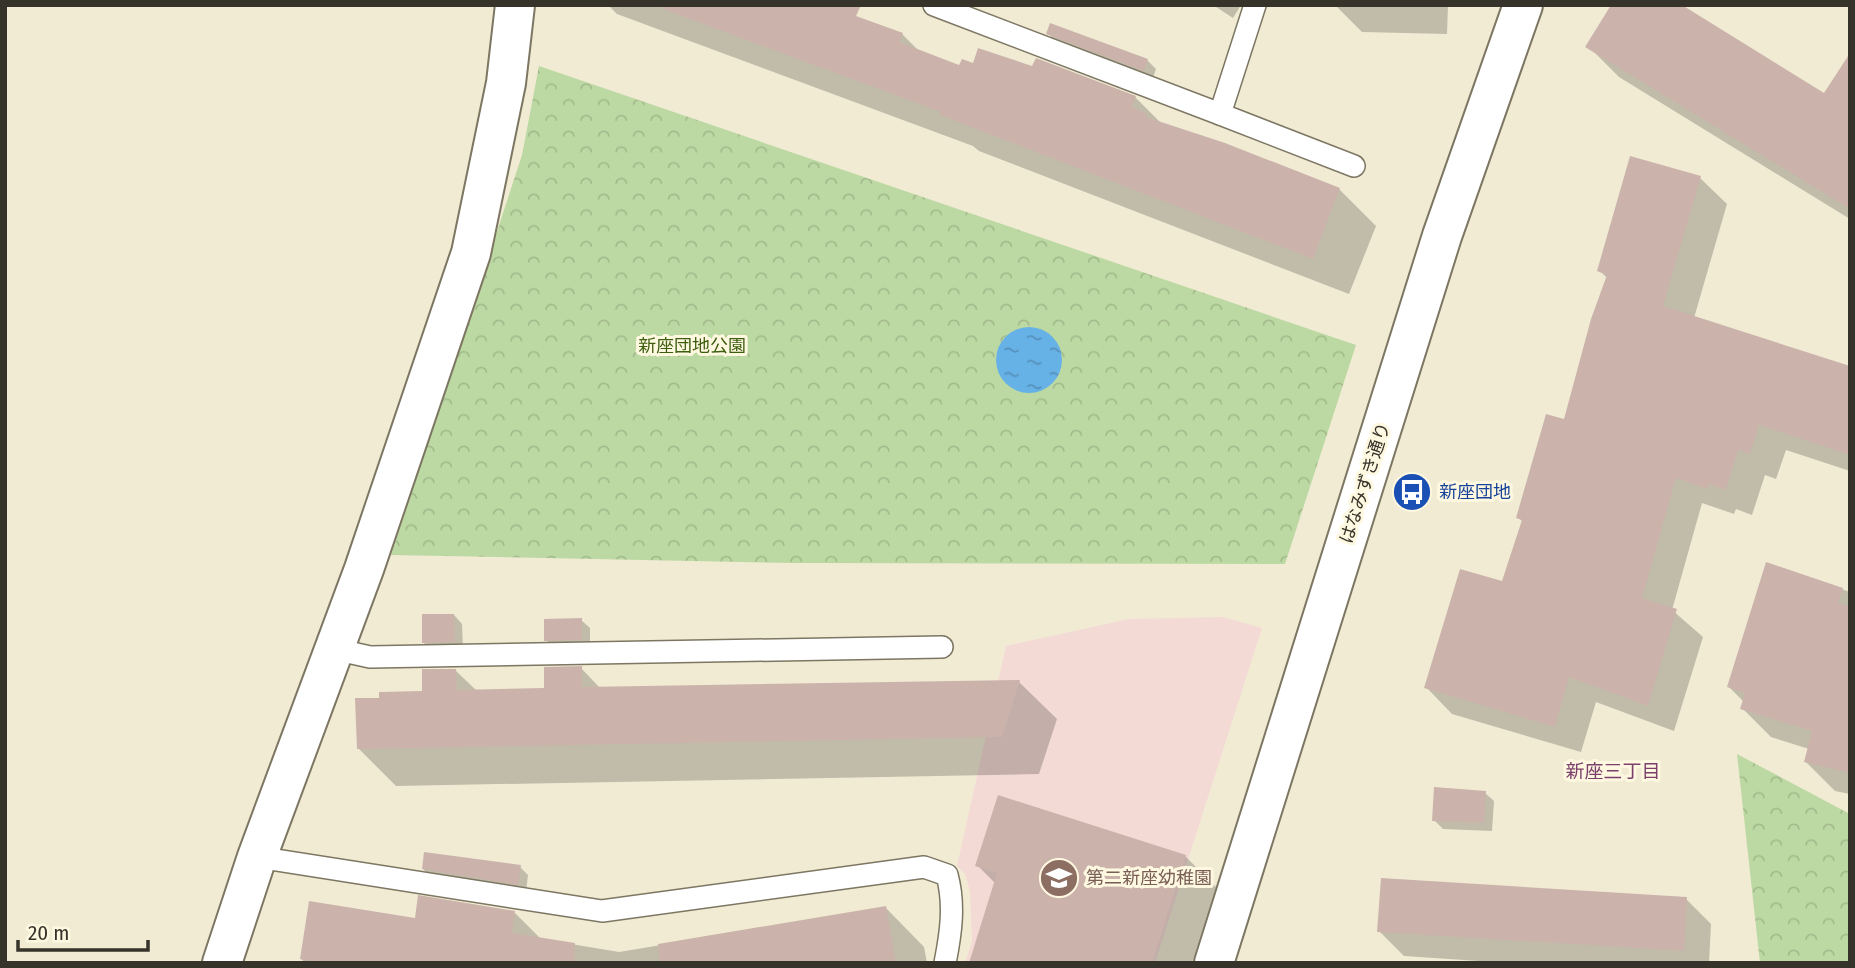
<svg xmlns="http://www.w3.org/2000/svg" width="1855" height="968" font-family="'Fira Sans Condensed','Noto Sans JP',sans-serif">
	<style>
		.education { fill: #f4dad5 }
		.park { fill: url(#park-crowns) }
		.water { fill: url(#water-ripples) }
		.shadow { fill: #0003 }
		.building { fill: #cbb3ab }
		.lines { fill: none; stroke-linecap: round; stroke-linejoin: round }
		.service-casing { stroke: #7c7662; stroke-width: 24 }
		.minor-casing { stroke: #7c7662; stroke-width: 42 }
		.tertiary-casing { stroke: #7c7662; stroke-width: 42 }
		.service { stroke: #fff; stroke-width: 21 }
		.minor { stroke: #fff; stroke-width: 38 }
		.tertiary { stroke: #fff; stroke-width: 38 }
		.labels { text-anchor: middle; stroke-width: 6; stroke-linejoin: round; paint-order: stroke }
		.park-label { font-size: 18px; fill: #3c5d0e; stroke: #fff8e1 }
		.street-label { font-size: 18px; fill: #36332a; stroke: #fff8e1 }
		.transit-label { font-size: 18px; fill: #164399; stroke: #fff8e1; text-anchor: start }
		.education-label { font-size: 18px; fill: #785e54; stroke: #fff8e1; text-anchor: start }
		.neighbourhood-label { font-size: 19px; fill: #7b406b; stroke: #fff8e1 }
	</style>
	<defs>
		<pattern id="park-crowns" width="20" height="18" patternUnits="userSpaceOnUse" patternTransform="scale(1.75)"><rect width="20" height="18" fill="#bdd9a3"/><path d="M2 6a3 3 0 1 1 6 0M12 15a3 3 0 1 1 6 0" fill="none" stroke="#a3bb8c"/></pattern>
		<pattern id="water-ripples" width="26" height="14" patternUnits="userSpaceOnUse" patternTransform="scale(1.75)"><rect width="26" height="14" fill="#66b1e6"/><path d="M2 4q2-2 4 0t4 0M15 11q2-2 4 0t4 0" fill="none" stroke="#5591bb"/></pattern>
	</defs>
	<rect width="100%" height="100%" fill="#f1ebd4"/>
	<polygon class="education" points="1223,617 1262,628 1155,963 965,963 972,941 970,891 965,874 957,866 1006,646 1129,619"/>
	<g class="park">
		<polygon points="539,66 1356,345 1285,564 793,563 391,555 522,155"/>
		<polygon points="1737,754 1850,814 1850,963 1760,963"/>
	</g>
	<circle class="water" cx="1029" cy="360" r="33"/>
	<g class="shadow">
		<polygon points="608,5 823,5 902,34 919,51 960,68 1135,97 1162,124 1339,189 1376,226 1349,294 979,151 973,146 617,14"/>
		<polygon points="1213,5 1241,5 1233,18"/>
		<polygon points="1335,5 1448,5 1447,34 1362,32"/>
		<polygon points="1048,33 1147,60 1156,69 1153,78 1056,42"/>
		<polygon points="1588,46 1850,111 1850,219 1619,77"/>
		<polygon points="1700,178 1727,204 1694,318 1850,368 1850,471 1786,450 1776,479 1765,475 1752,515 1736,509 1734,514 1702,503 1672,610 1703,637 1674,731 1596,702 1581,752 1452,714 1426,687 1503,584 1523,522 1518,517 1565,421 1607,278 1599,270"/>
		<polygon points="1767,564 1850,592 1850,794 1835,791 1806,762 1809,749 1771,737 1742,708 1744,702 1729,687"/>
		<polygon points="454,615 462,624 463,650 432,651 423,642"/>
		<polygon points="581,620 590,628 590,648 554,649 546,640"/>
		<polygon points="581,668 601,689 1019,682 1057,719 1039,774 396,786 358,748 381,700 423,693 455,670 477,691 546,690"/>
		<polygon points="1485,793 1494,801 1492,831 1443,829 1434,820"/>
		<polygon points="1185,856 1216,887 1192,963 971,963 996,884 977,865"/>
		<polygon points="520,867 528,875 526,892 432,878 423,869"/>
		<polygon points="1686,899 1711,924 1709,963 1509,963 1404,956 1379,931"/>
		<polygon points="886,908 924,947 927,963 306,963 301,959 417,920 514,912 541,939 619,952"/>
	</g>
	<g class="building">
		<polygon points="663,5 861,5 856,16 903,33 899,42 959,65 962,59 973,63 978,48 1032,66 1036,58 1136,96 1132,107 1147,114 1146,117 1225,143 1340,188 1313,259 940,115 941,112 663,9"/>
		<polygon points="1611,5 1682,5 1824,93 1850,53 1850,209 1585,47"/>
		<polygon points="1050,23 1148,59 1144,71 1046,34"/>
		<polygon points="1630,156 1701,176 1663,306 1850,366 1850,455 1759,425 1750,454 1738,450 1726,490 1709,484 1708,489 1676,478 1642,598 1677,609 1648,706 1569,677 1555,727 1424,688 1460,569 1502,581 1522,520 1516,518 1546,414 1564,419 1591,319 1607,275 1597,271"/>
		<polygon points="1766,562 1843,588 1838,603 1850,606 1850,773 1804,762 1812,731 1740,709 1745,693 1727,687"/>
		<polygon points="422,614 454,614 455,642 422,643"/>
		<polygon points="582,618 582,640 544,641 544,619"/>
		<polygon points="582,666 582,687 1020,680 1002,737 357,749 355,698 379,698 379,692 422,691 422,669 456,669 457,690 544,688 544,667"/>
		<polygon points="1434,787 1486,791 1484,823 1432,821"/>
		<polygon points="998,795 1186,855 1152,963 969,963 997,873 975,866"/>
		<polygon points="424,852 521,865 518,885 422,869"/>
		<polygon points="1381,878 1687,897 1684,951 1377,932"/>
		<polygon points="418,895 515,911 512,933 575,943 574,963 323,963 300,959 309,901 415,918"/>
		<polygon points="886,906 896,963 660,963 658,944"/>
	</g>
	<g class="lines">
		<g class="service-casing">
			<g id="service">
				<polyline points="934,5 1220,114"/>
				<polyline points="1255,5 1220,114 1354,166"/>
				<polyline points="334,649 370,657 942,647"/>
				<path d="M257,857l345,54 322,-44 23,8c8,29 4,58 -2,88"/>
			</g>
		</g>
		<g class="minor-casing">
			<polyline id="minor" points="222,963 257,857 364,569 471,253 506,83 515,5"/>
		</g>
		<g class="tertiary-casing">
			<polyline id="tertiary" points="1214,963 1442,236 1523,5"/>
		</g>
		<use href="#service" class="service"/>
		<use href="#minor" class="minor"/>
		<use href="#tertiary" class="tertiary"/>
	</g>
	<defs>
		<g id="bus-disc" transform="scale(2.0125)"><circle r="9.5" fill="#1a4fb4" stroke="#fff8e1"/><path d="M-5-6H5V4H4V6H2V4H-2V6H-4V4H-5ZM-3.5-4V0h7V-4ZM-3.5 1.2v1.5H-2V1.2ZM2 1.2v1.5H3.5V1.2Z" fill="#fff"/></g>
		<g id="school-disc" transform="scale(2.0125)"><circle r="9.5" fill="#8d6e63" stroke="#fff8e1"/><path d="M0-5L7-2L0 1L-7-2ZM-4 1L0 2.5L4 1V4Q0 6-4 4Z" fill="#fff"/></g>
	</defs>
	<g fill-rule="evenodd">
		<use href="#bus-disc" x="1412" y="492"/>
		<use href="#school-disc" x="1059" y="878"/>
	</g>
	<g class="labels">
		<g class="park-label">
			<text x="692" y="352">新座団地公園</text>
		</g>
		<g class="street-label">
			<text transform="translate(1365 483) rotate(-72)" y="6">はなみずき通り</text>
		</g>
		<g class="transit-label">
			<text x="1439" y="498">新座団地</text>
		</g>
		<g class="education-label">
			<text x="1086" y="884">第二新座幼稚園</text>
		</g>
		<g class="neighbourhood-label">
			<text x="1613" y="778">新座三丁目</text>
		</g>
	</g>
	<rect width="1855" height="968" fill="none" stroke="#36332a" stroke-width="14"/>
	<path d="M18 940v10h130v-10" fill="none" stroke="#36332a" stroke-width="3.5"/>
	<text x="28" y="940" font-size="21" fill="#36332a" stroke="#fff8e1" stroke-width="5" paint-order="stroke">20 m</text>
</svg>
